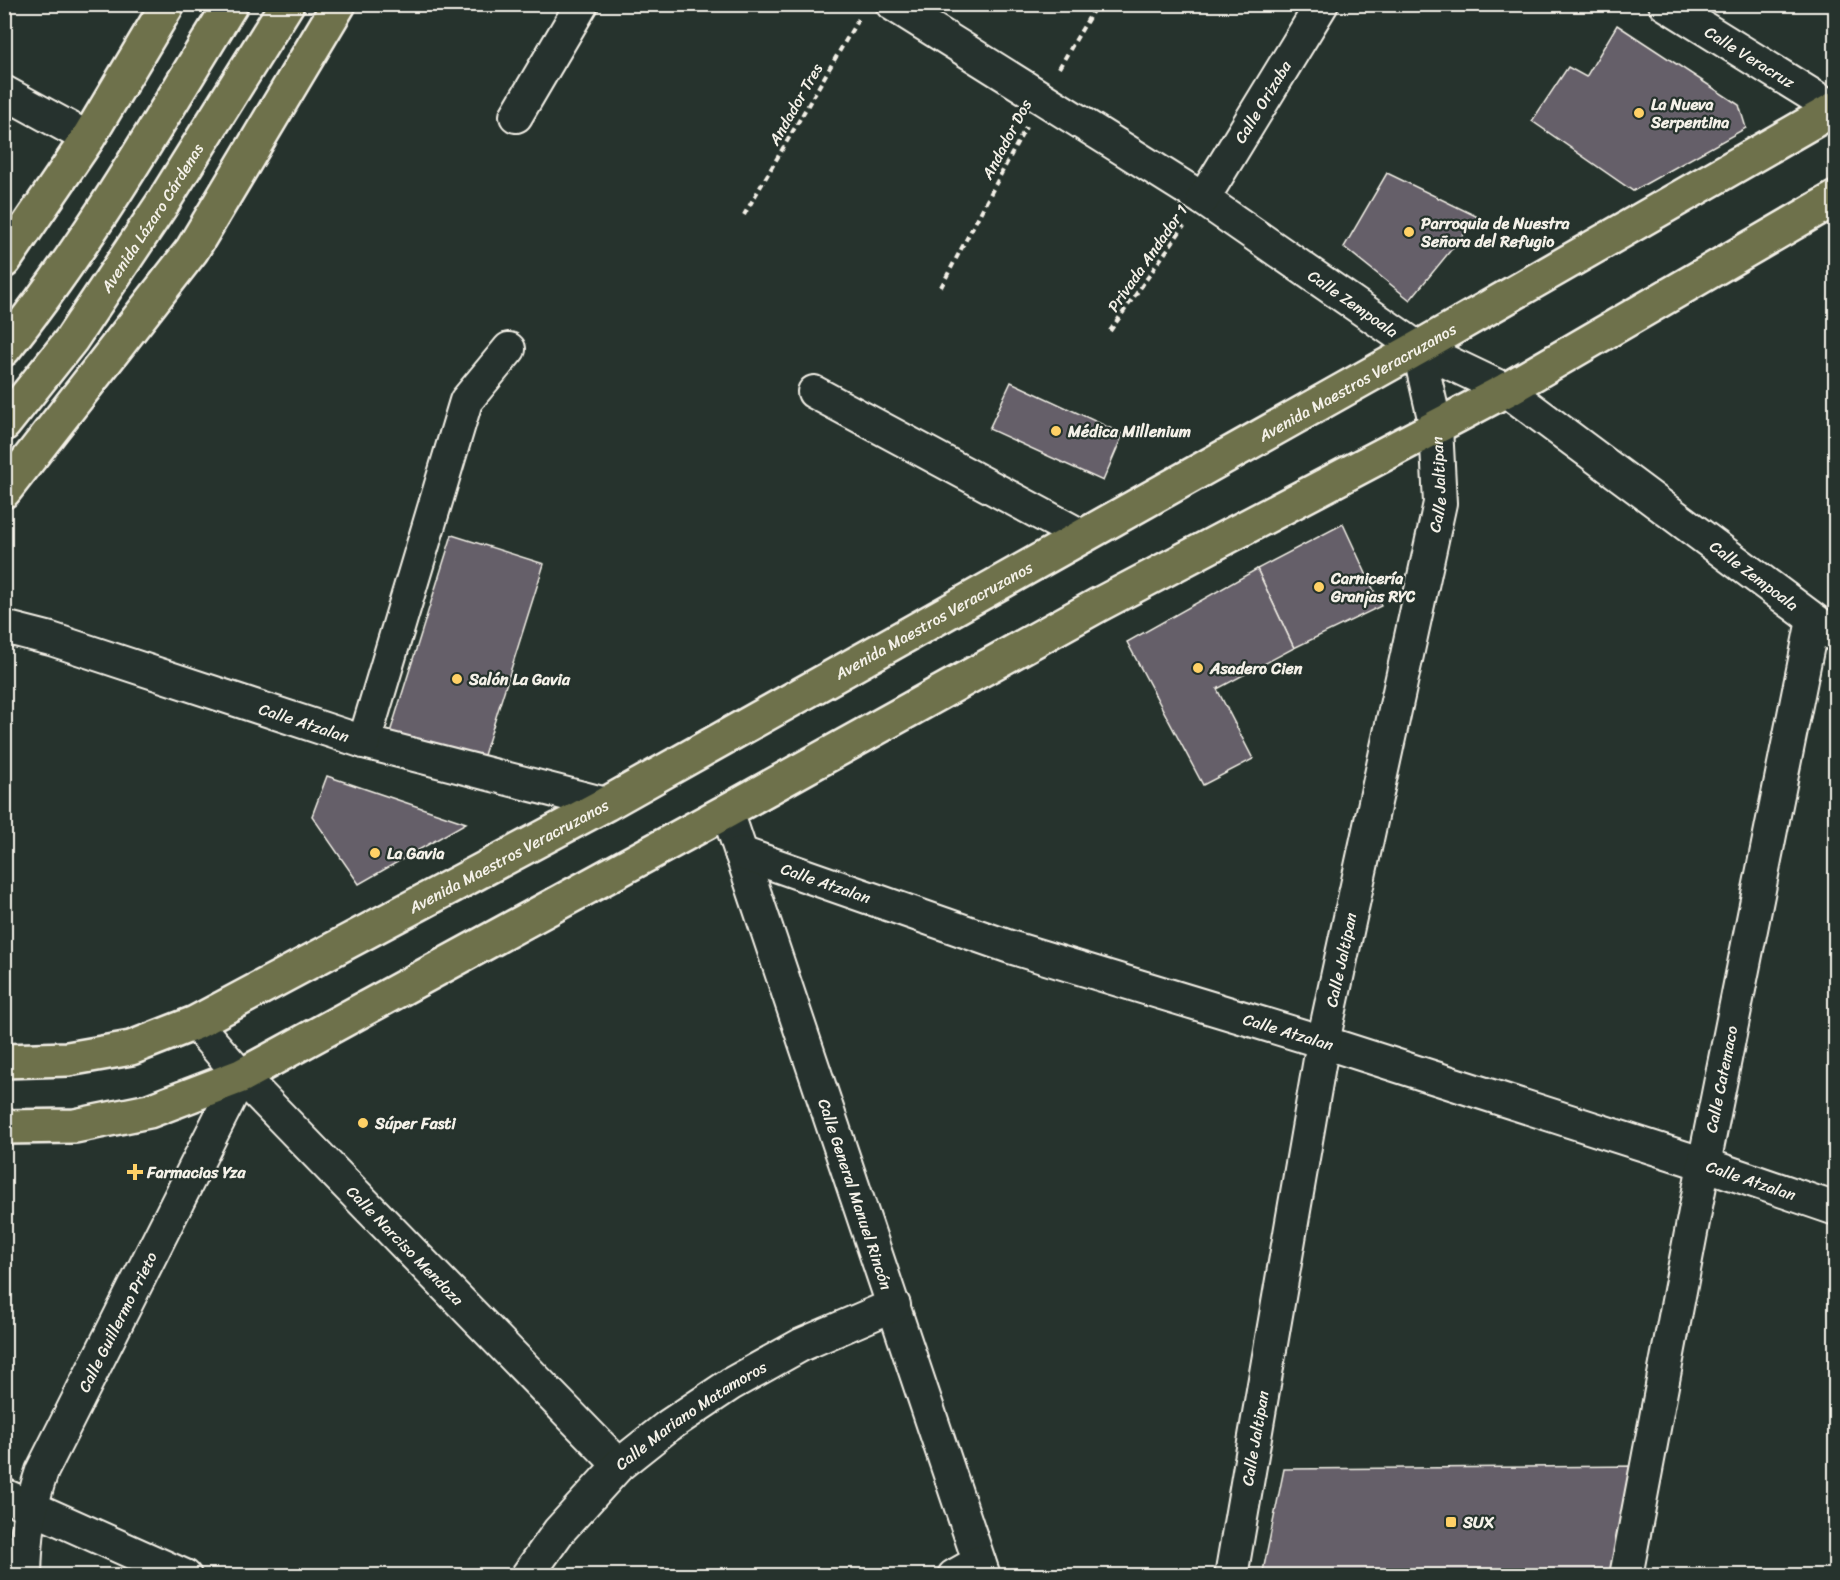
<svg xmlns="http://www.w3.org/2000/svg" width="1840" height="1580" font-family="Sriracha,sans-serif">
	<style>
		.building { fill: #655f69; stroke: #f4f1e8; stroke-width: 1.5 }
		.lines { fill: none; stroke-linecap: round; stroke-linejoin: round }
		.minor-casing { stroke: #f4f1e8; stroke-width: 36 }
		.primary-casing { stroke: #f4f1e8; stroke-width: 38 }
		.trunk-casing { stroke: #f4f1e8; stroke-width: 38 }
		.path { stroke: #f4f1e8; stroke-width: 4; stroke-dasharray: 6 4.5; stroke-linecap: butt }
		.minor { stroke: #26332d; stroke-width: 32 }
		.primary { stroke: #6e714b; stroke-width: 33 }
		.trunk { stroke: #6e714b; stroke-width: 33 }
		.poi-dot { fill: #ffd166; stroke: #26332d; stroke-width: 2 }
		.labels { text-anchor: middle; stroke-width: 4.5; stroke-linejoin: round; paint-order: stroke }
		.street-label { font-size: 16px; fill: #f4f1e8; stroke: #26332d }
		.poi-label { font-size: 16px; font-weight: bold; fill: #f4f1e8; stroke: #26332d; text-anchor: start }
	</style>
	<rect width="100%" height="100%" fill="#26332d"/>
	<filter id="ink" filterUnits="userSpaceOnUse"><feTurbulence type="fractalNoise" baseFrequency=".0167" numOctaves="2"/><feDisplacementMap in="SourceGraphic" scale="12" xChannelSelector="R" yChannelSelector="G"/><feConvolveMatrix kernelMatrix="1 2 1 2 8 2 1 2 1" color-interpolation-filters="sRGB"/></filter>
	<g filter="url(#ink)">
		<g class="building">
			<polygon points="1617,25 1739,105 1746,128 1633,191 1532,121 1568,67 1586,77"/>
			<polygon points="1387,173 1478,217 1410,300 1344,247"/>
			<polygon points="1011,382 1123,434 1103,481 989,429"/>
			<polygon points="1343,524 1381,606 1294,648 1257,569"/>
			<polygon points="452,535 544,564 479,771 387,742"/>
			<polygon points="1257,569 1294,648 1217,689 1253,759 1203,785 1127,642"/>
			<polygon points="327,776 466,823 359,884 312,816"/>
			<polygon points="1642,1466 1619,1576 1262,1576 1284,1469"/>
		</g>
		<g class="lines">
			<g class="minor-casing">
				<g id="minor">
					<path id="s1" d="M892,4l311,195 215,149 88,42 330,246"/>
					<path id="s2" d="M1665,4l171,106"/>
					<polyline points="4,92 88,138"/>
					<polyline points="516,116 582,4"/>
					<path id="s3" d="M1203,199l119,-195"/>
					<polyline points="814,392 1082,536"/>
					<path id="s4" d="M4,627l47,12 313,103 242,62"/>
					<polyline points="364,742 466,401 509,349"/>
					<path id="s5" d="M727,811l257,765"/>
					<path id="s6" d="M741,853l269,94 313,95 381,122 132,45"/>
					<path id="s7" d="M195,1023l46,53 378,389"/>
					<polyline points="4,1495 185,1576"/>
					<path id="s8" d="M25,1576c1,-41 4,-67 17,-105l199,-395"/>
					<path id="s9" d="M527,1576l32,-45 60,-66 49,-39 63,-42 70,-39 93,-40"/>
					<polyline points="954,1576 979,1562"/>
					<path id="s10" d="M1231,1576l92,-534 117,-539 -4,-76 -18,-79"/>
					<path id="s11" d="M1626,1576l78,-412 109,-544"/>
				</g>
			</g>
			<g class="primary-casing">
				<g id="primary">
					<path id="s12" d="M4,1061l64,-2 63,-11 64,-25 411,-219 812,-456 418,-240"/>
					<polyline points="4,1127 75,1126 149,1111 241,1076 727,811 1098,605 1506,390 1836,198"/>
				</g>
			</g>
			<g class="trunk-casing">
				<g id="trunk">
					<polyline points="4,261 88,138 168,4"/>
					<path d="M4,349c86,-107 155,-228 227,-345"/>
					<path id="s13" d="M4,424l67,-84 91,-136 125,-200"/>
					<polyline points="4,491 192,250 339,4"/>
				</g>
			</g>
			<g class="path">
				<polyline points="1059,68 1097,4"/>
				<polyline points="744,215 860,16"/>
				<polyline points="941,287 1026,127"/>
				<polyline points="1110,331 1184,226"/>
			</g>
			<use href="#minor" class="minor"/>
			<use href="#primary" class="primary"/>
			<use href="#trunk" class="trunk"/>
		</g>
	</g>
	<g class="poi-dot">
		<circle cx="1639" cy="113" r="6"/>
		<circle cx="1409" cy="232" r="6"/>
		<circle cx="1056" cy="431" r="6"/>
		<circle cx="1319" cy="587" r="6"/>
		<circle cx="1198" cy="668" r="6"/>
		<circle cx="457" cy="679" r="6"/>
		<circle cx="375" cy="853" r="6"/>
		<circle cx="363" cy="1123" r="6"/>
		<path d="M132 1163h6v6h6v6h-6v6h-6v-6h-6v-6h6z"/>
		<rect x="1445" y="1516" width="12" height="12" rx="3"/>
	</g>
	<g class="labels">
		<g class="street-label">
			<text dy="6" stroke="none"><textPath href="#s2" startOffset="100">Calle Veracruz</textPath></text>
			<text dy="6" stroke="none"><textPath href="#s3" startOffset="114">Calle Orizaba</textPath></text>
			<text transform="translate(795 104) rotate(-60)" y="6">Andador Tres</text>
			<text transform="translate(1006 139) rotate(-62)" y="6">Andador Dos</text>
			<text dy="6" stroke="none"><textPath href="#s13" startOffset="254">Avenida Lázaro Cárdenas</textPath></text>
			<text transform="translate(1147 258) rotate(-55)" y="6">Privada Andador 1</text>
			<text dy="6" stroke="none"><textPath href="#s1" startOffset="550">Calle Zempoala</textPath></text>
			<text dy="6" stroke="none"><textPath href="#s12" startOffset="1524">Avenida Maestros Veracruzanos</textPath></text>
			<text dy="6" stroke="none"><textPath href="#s10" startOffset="1112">Calle Jaltipan</textPath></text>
			<text dy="6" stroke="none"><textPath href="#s1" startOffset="1036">Calle Zempoala</textPath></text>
			<text dy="6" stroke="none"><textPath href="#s12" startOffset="1038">Avenida Maestros Veracruzanos</textPath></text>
			<text dy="6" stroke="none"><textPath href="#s4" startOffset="315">Calle Atzalan</textPath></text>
			<text dy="6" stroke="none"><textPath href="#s12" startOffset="552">Avenida Maestros Veracruzanos</textPath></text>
			<text dy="6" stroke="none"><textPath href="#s6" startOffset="90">Calle Atzalan</textPath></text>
			<text dy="6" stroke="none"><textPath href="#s10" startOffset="626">Calle Jaltipan</textPath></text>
			<text dy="6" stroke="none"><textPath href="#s6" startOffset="576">Calle Atzalan</textPath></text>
			<text dy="6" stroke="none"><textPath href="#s11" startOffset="506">Calle Catemaco</textPath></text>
			<text dy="6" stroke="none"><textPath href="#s6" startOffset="1062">Calle Atzalan</textPath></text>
			<text dy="6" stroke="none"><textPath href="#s5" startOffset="404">Calle General Manuel Rincón</textPath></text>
			<text dy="6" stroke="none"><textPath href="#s7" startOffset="306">Calle Narciso Mendoza</textPath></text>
			<text dy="6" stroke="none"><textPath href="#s8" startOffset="274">Calle Guillermo Prieto</textPath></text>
			<text dy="6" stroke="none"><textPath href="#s9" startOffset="232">Calle Mariano Matamoros</textPath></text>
			<text dy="6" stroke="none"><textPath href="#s10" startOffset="140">Calle Jaltipan</textPath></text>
		</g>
		<g class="poi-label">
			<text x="1651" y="110">La Nueva<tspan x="1651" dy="18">Serpentina</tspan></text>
			<text x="1421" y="229">Parroquia de Nuestra<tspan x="1421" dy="18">Señora del Refugio</tspan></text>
			<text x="1068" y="437">Médica Millenium</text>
			<text x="1331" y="584">Carnicería<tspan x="1331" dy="18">Granjas RYC</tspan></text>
			<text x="1210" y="674">Asadero Cien</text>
			<text x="469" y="685">Salón La Gavia</text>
			<text x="387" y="859">La Gavia</text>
			<text x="375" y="1129">Súper Fasti</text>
			<text x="147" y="1178">Farmacias Yza</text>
			<text x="1463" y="1528">SUX</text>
		</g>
	</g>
	<rect width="1840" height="1580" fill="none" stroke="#26332d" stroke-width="24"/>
	<rect x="12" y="12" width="1816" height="1556" fill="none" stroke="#f4f1e8" stroke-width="2" filter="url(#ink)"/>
</svg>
